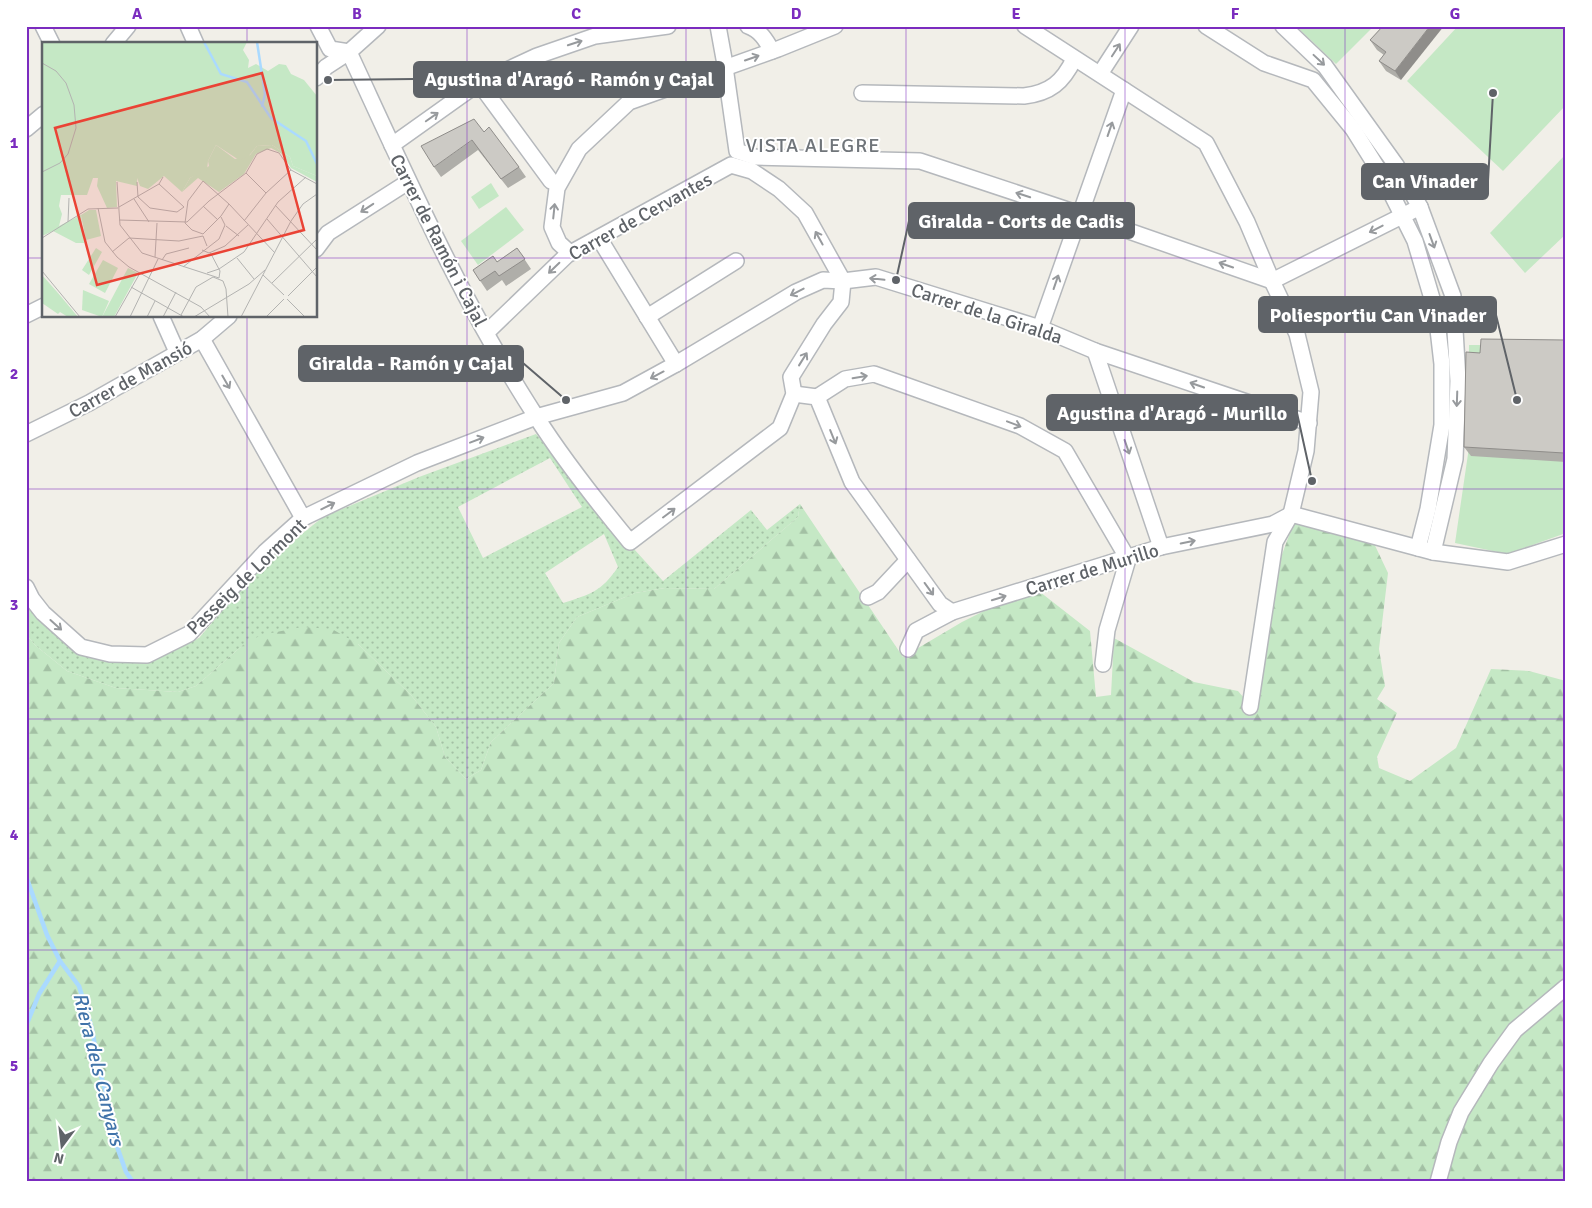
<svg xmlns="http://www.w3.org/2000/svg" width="1592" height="1208" font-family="Signika,sans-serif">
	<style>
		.grass { fill: url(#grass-dots); fill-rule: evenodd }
		.forest { fill: url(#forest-firs) }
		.garden { fill: #c5e8c5 }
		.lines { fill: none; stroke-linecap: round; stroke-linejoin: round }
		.stream { stroke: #aadaff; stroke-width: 4.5 }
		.street-casing { stroke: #b5b8bc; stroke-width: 18 }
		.street { stroke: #fff; stroke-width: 15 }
		.wall { fill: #afaea9 }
		.shaded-wall { fill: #8f8d8a }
		.building { fill: #cccac5; stroke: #8f8d8a }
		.oneway { stroke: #979a9d }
		.grid { fill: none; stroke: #7b2cbf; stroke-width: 1; stroke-opacity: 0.55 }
		.labels { text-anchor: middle; stroke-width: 4; stroke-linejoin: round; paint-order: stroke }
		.street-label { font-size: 19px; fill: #5f6368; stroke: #fff }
		.neighbourhood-label { font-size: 20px; letter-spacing: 1px; fill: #70757a; stroke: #fff }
		.water-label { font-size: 20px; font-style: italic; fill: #4174aa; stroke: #fff }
		.inset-river { fill: none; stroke: #aadaff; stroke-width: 2.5 }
		.inset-road { fill: none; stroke: #b3b3b1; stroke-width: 1 }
		.view { fill: #ea4335; fill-opacity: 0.15; stroke: #ea4335; stroke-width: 2.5 }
		.inset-edge { fill: none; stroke: #5f6368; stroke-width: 2.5 }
		.leader { fill: none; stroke: #5f6368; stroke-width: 2 }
		.callout-dot { fill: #5f6368; stroke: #fff; stroke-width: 2 }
		.callout { fill: #5f6368; stroke: #5f6368; stroke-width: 2 }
		.callout-label { font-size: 20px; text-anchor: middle; font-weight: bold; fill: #fff }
		.neatline { fill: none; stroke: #7b2cbf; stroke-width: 2 }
		.grid-label { font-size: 16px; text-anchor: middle; font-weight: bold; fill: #7b2cbf }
	</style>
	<defs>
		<pattern id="grass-dots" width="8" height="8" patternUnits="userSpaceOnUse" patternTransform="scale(1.25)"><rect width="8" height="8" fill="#c5e8c5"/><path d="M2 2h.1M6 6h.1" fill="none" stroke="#a3c0a4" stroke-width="1.8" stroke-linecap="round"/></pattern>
		<pattern id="forest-firs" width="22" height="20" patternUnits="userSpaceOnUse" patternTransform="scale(1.25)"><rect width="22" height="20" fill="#c5e8c5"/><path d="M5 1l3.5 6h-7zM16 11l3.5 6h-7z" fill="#a3c0a4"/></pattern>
	</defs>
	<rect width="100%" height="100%" fill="#f1efe8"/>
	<path class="grass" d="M536,434l59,72 68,75 88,-71 16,20 33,-26 -2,13 -84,72 -49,-1 -30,5 -58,24 -18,26 -5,40 -63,59 -10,28 -15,9 -21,-22 -9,-30 -25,-32 -53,-51 -115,1 -47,41 -18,6 -62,-4 -49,-17 -32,-26 -9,-11v-32l27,31 27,21 66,9 53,-25 58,-68 66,-53 96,-40zM550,458l32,49 -99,51 -25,-51zM604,534l14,33c-17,25 -27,27 -55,36l-18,-30z"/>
	<polygon class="forest" points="800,504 903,657 962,622 994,606 1040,592 1090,631 1096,697 1111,695 1114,638 1194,682 1238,691 1257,713 1277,568 1294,522 1370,535 1388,573 1379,649 1385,686 1377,699 1397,713 1377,757 1379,768 1410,781 1456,748 1491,669 1529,671 1566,681 1566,1182 26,1182 26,634 35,645 67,671 116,688 178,692 196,686 243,645 261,635 302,627 332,629 358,644 411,695 436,727 445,757 466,779 481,770 491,742 554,683 559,643 577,617 635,593 665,588 714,589 798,517"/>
	<g class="garden">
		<polygon points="1296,26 1374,26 1336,64"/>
		<polygon points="1458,26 1566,26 1566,105 1503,171 1407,81"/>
		<polygon points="1566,154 1566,234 1525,273 1490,233"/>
		<polygon points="491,183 499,196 479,209 471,197"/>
		<polygon points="506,207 524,230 478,265 461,241"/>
		<polygon points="1469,345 1566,345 1566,533 1507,554 1455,543 1468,454"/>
	</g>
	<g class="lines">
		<g class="stream">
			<polyline points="26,876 47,935 60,961 79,986 92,1029 99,1069 107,1096 114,1138 126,1172 133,1182"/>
			<polyline points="26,1026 39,994 60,961"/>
		</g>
		<g class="street-casing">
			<g id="street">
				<polyline points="43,26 52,44"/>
				<polyline points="188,26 196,44"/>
				<polyline points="318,26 330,49 349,52"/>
				<polyline points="718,26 724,59"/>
				<path d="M748,26c12,4 18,14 24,25"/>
				<polyline points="1025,26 1206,143 1247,222 1272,281 1297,334 1311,392 1306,451 1291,514 1275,542 1250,707"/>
				<polyline points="1206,26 1264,63 1313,80 1353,129 1383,177 1415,241 1436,312 1442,364 1442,425 1428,509 1418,548"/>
				<polyline points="1283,26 1325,66 1396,165 1420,207 1453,296 1458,381 1455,459 1433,552"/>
				<polyline points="113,44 128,26"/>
				<path d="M349,52c58,125 113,251 188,366 28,44 60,84 93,124l150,-114 14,-34 -3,-17 33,-53 17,-22 2,-21 -38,-68 -26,-24 -27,-18 -21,-6 -164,90 -81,78"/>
				<polyline points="725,67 737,151 755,157 920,161 1080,214 1272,281 1420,207"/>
				<polyline points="1100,74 1131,26"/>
				<polyline points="316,78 326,67 349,52 378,26"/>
				<polyline points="479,83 551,181"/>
				<path d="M862,93l162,3c26,-3 39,-14 50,-37"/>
				<polyline points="26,129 44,114"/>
				<polyline points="392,145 479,83 537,56 595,36 668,26"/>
				<polyline points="599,238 676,364"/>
				<polyline points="316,249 328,233 408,182"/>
				<polyline points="570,253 559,243 552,227 557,188 579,149 629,102 778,49 835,26"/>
				<polyline points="26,315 44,306"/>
				<polyline points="161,316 177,352"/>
				<polyline points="647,317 736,261"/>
				<polyline points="1040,328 1124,90"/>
				<polyline points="202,339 303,518"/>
				<polyline points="1095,351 1161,547"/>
				<polyline points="794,394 817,397 852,482 940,604 952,612"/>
				<polyline points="817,397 845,379 874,374 1020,426 1065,451 1128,559 1107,630 1103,664"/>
				<polyline points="26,434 89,403 202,339 229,316"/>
				<polyline points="1291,514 1433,552 1508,562 1566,544"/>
				<polyline points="26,587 32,599 43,613 81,647 110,654 147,655 189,634 265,552 303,518 417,463 536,417 623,393 676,364 796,292 823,280 843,281 876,277 1040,328 1095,351 1309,423"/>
				<polyline points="868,597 878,592 908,560"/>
				<polyline points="908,649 916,631 952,612 1161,547 1273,524 1290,515"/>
				<polyline points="1438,1182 1449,1142 1461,1112 1491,1063 1515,1030 1566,987"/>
			</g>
		</g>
		<use href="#street" class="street"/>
	</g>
	<g class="wall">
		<polygon points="1383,26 1401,80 1386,71 1379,61 1384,55 1377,50 1370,40"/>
		<polygon points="484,132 519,167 526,177 508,188 478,150 441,177 434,167"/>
		<polygon points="517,248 531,269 506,286 502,280 487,291 473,270 497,262"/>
		<polygon points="1566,340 1566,462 1471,456 1464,447 1480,353"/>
	</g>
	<g class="shaded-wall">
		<polygon points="1430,26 1444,26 1401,80 1395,71"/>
		<polygon points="1566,425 1566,456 1564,453"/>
	</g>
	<g class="building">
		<polygon points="1383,26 1430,26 1395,71 1379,61 1386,52 1370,40"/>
		<polygon points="474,119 484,132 489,127 519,167 501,179 472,140 434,167 421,146"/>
		<polygon points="517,248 525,259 499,276 495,271 480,281 473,270 493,256 497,262"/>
		<polygon points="1481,339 1566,340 1566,425 1564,453 1464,447 1466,352 1480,353"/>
	</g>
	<defs><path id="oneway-shaft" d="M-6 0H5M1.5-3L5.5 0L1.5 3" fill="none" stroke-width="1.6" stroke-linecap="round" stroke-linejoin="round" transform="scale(1.25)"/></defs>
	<g class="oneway">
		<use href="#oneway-shaft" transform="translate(575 43) rotate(-18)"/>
		<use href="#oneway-shaft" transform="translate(1116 50) rotate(-57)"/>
		<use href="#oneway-shaft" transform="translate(752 58) rotate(-19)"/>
		<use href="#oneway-shaft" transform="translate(1319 60) rotate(43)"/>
		<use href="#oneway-shaft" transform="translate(432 117) rotate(-35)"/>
		<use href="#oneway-shaft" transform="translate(1110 129) rotate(-71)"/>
		<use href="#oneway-shaft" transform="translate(1023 195) rotate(-162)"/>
		<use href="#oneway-shaft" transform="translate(367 208) rotate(147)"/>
		<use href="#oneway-shaft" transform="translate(554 211) rotate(-84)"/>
		<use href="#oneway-shaft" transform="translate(1376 229) rotate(153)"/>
		<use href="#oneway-shaft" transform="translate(819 238) rotate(-119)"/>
		<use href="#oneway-shaft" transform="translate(1432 241) rotate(70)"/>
		<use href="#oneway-shaft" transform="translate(1226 265) rotate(-161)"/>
		<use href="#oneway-shaft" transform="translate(554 268) rotate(136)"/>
		<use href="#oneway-shaft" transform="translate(877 279) rotate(-174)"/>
		<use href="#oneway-shaft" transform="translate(1056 282) rotate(-71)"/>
		<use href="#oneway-shaft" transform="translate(797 292) rotate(153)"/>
		<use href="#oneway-shaft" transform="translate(803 359) rotate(-58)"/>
		<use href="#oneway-shaft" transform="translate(657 375) rotate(152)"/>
		<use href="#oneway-shaft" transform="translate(860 377) rotate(-9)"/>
		<use href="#oneway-shaft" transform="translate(226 382) rotate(60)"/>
		<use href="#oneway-shaft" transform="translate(1197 385) rotate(-161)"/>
		<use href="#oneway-shaft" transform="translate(1457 399) rotate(92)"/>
		<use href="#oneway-shaft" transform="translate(1014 424) rotate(21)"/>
		<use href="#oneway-shaft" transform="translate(833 437) rotate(68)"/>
		<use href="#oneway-shaft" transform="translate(477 440) rotate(-21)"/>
		<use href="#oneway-shaft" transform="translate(1127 447) rotate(71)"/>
		<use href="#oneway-shaft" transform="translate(328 506) rotate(-26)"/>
		<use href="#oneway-shaft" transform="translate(669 513) rotate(-37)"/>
		<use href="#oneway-shaft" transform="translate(1188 542) rotate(-12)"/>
		<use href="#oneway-shaft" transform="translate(929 589) rotate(54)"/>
		<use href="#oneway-shaft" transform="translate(999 598) rotate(-17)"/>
		<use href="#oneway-shaft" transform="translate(56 625) rotate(42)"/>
	</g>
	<path class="grid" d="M247,26v18M467,26v1156M686,26v1156M906,26v1156M1125,26v1156M1345,26v1156M26,258h18M316,258h1250M247,316v866M26,489h1540M26,719h1540M26,950h1540"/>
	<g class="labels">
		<g class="street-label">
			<text transform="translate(640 216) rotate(-29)" y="7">Carrer de Cervantes</text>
			<text transform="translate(439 240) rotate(63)" y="7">Carrer de Ramón i Cajal</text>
			<text transform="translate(987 313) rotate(18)" y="7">Carrer de la Giralda</text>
			<text transform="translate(130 379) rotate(-29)" y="7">Carrer de Mansió</text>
			<text transform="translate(1092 569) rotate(-17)" y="7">Carrer de Murillo</text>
			<text transform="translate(246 576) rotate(-44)" y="7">Passeig de Lormont</text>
		</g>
		<g class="neighbourhood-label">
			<text x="813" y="152">VISTA ALEGRE</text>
		</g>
		<g class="water-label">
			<text transform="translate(99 1069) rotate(76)" y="7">Riera dels Canyars</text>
		</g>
	</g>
	<g transform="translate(42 42)">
		<rect width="275" height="275" fill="#f1efe8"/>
		<path d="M174,103l19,14 15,-4 7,-9 15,-1 18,12 3,9 24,10v6l-26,-14 -9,-14 -11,-6 -15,6 -12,20 -25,18 -21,-14 -16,14 8,-14 19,-12 -1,-5z" fill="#c5e8c5"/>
		<path d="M0,0h205l-4,8 6,10 -1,8 8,-4 12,7 11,-7 7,1 5,9 13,6 13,16v80l-24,-10 -3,-9 -18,-12 -15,1 -9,11 -9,3 -23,-15 -8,16 -1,9 -17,8 -8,14 -18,-16 -16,13 -8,-3 -3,-8v8l-21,-5 1,26 -10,1 -10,-22 1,-8h-5l-6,17h-26l-2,11 3,8 -3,12 22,-11 3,28h-8l-23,-12 -11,5z" fill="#c5e8c5"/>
		<path d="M41,248l26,11 -7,16 -20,-7z" fill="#c5e8c5"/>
		<path d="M0,233l16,18 20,24h-10l-8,-5 -2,2 -16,-11z" fill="#c5e8c5"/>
		<path d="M47,168h7l5,26 -15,4 -5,-25zM54,206l6,4 -13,23 -7,-5zM61,218l15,8 -13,25 -16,-9zM86,226l10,5 -24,44h-12z" fill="#c5e8c5"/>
		<path class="inset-river" d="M162,0l17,32 26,8 24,36 35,23 11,23M215,0l8,52 -3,13"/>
		<path class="inset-road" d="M0,21l14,8 10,12 8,22 2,23 -8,26 -8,9 -18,9M204,131l20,20M75,140l3,43 22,28 77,25M95,140l1,15 12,11 27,4 7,-5M117,142l25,23M92,157l15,23M233,163l42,45M161,164l15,14M77,165l40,-23 4,-7M56,166l7,34 12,15 12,10 72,40 9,10M225,177l50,58M77,178l68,2 22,-21 37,-28 11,-19 10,-5 12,4 12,17 26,14M202,179l22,-28 25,-23M26,180l1,-24M143,181l3,-22 15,-20 26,23 46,49M143,181l7,7 11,4 18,-18 8,-12M184,184l13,10M0,196l46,-29 30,-1M160,208l7,3 16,-7 23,-21M70,210l17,-14 50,3 24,-5 4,10M168,210l10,19 -1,7M113,215l2,-34M195,216l17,21M120,218l4,-6 23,-6M141,225l36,-28 6,-14 -4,-8M0,229l38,46M165,231l12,-4 25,-17 34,-50 28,-25M221,233l21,20M230,241l45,-44M89,245l53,30M246,254l29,-29M245,257l18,18M139,273l15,-28 17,-10 10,4 3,8 2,28M73,275l25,-44M88,275l28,-58M105,275l8,-16M121,275l13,-25M152,275l55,-33 16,-14M199,275l50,-96 12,-17 14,-10M224,275l18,-18"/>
		<path class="view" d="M220,31l42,157 -207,55 -42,-157z"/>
		<rect width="275" height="275" class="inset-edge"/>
	</g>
	<path class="leader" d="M328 80L414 79M1493 93L1488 181M896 280L909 221M1517 400L1496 315M566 400L523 363M1312 481L1297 413"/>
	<g class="callout-dot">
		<circle cx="328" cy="80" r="5"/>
		<circle cx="1493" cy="93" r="5"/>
		<circle cx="896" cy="280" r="5"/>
		<circle cx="1517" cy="400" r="5"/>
		<circle cx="566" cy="400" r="5"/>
		<circle cx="1312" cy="481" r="5"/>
	</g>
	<g class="callout">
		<rect x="414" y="62" width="310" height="35" rx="5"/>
		<rect x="1362" y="164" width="126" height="35" rx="5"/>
		<rect x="909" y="203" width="225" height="35" rx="5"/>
		<rect x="1259" y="297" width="237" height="35" rx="5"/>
		<rect x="299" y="346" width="224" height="35" rx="5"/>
		<rect x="1047" y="395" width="250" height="35" rx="5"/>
	</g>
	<g class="callout-label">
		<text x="569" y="86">Agustina d'Aragó - Ramón y Cajal</text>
		<text x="1425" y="188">Can Vinader</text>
		<text x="1021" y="228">Giralda - Corts de Cadis</text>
		<text x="1378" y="322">Poliesportiu Can Vinader</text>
		<text x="411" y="370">Giralda - Ramón y Cajal</text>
		<text x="1172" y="420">Agustina d'Aragó - Murillo</text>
	</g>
	<rect width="1592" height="1208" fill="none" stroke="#ffffff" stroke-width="55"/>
	<g transform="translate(62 1146) rotate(195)" stroke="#ffffff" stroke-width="4" paint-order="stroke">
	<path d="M0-4L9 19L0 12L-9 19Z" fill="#5f6368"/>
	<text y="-8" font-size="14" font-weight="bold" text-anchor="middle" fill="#5f6368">N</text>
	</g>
	<rect x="28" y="28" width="1536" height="1152" class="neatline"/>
	<g class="grid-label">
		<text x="137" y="19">A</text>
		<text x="357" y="19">B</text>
		<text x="576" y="19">C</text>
		<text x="796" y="19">D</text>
		<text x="1016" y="19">E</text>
		<text x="1235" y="19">F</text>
		<text x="1455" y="19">G</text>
		<text x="14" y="148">1</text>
		<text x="14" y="379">2</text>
		<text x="14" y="610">3</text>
		<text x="14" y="840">4</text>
		<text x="14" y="1071">5</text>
	</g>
</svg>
